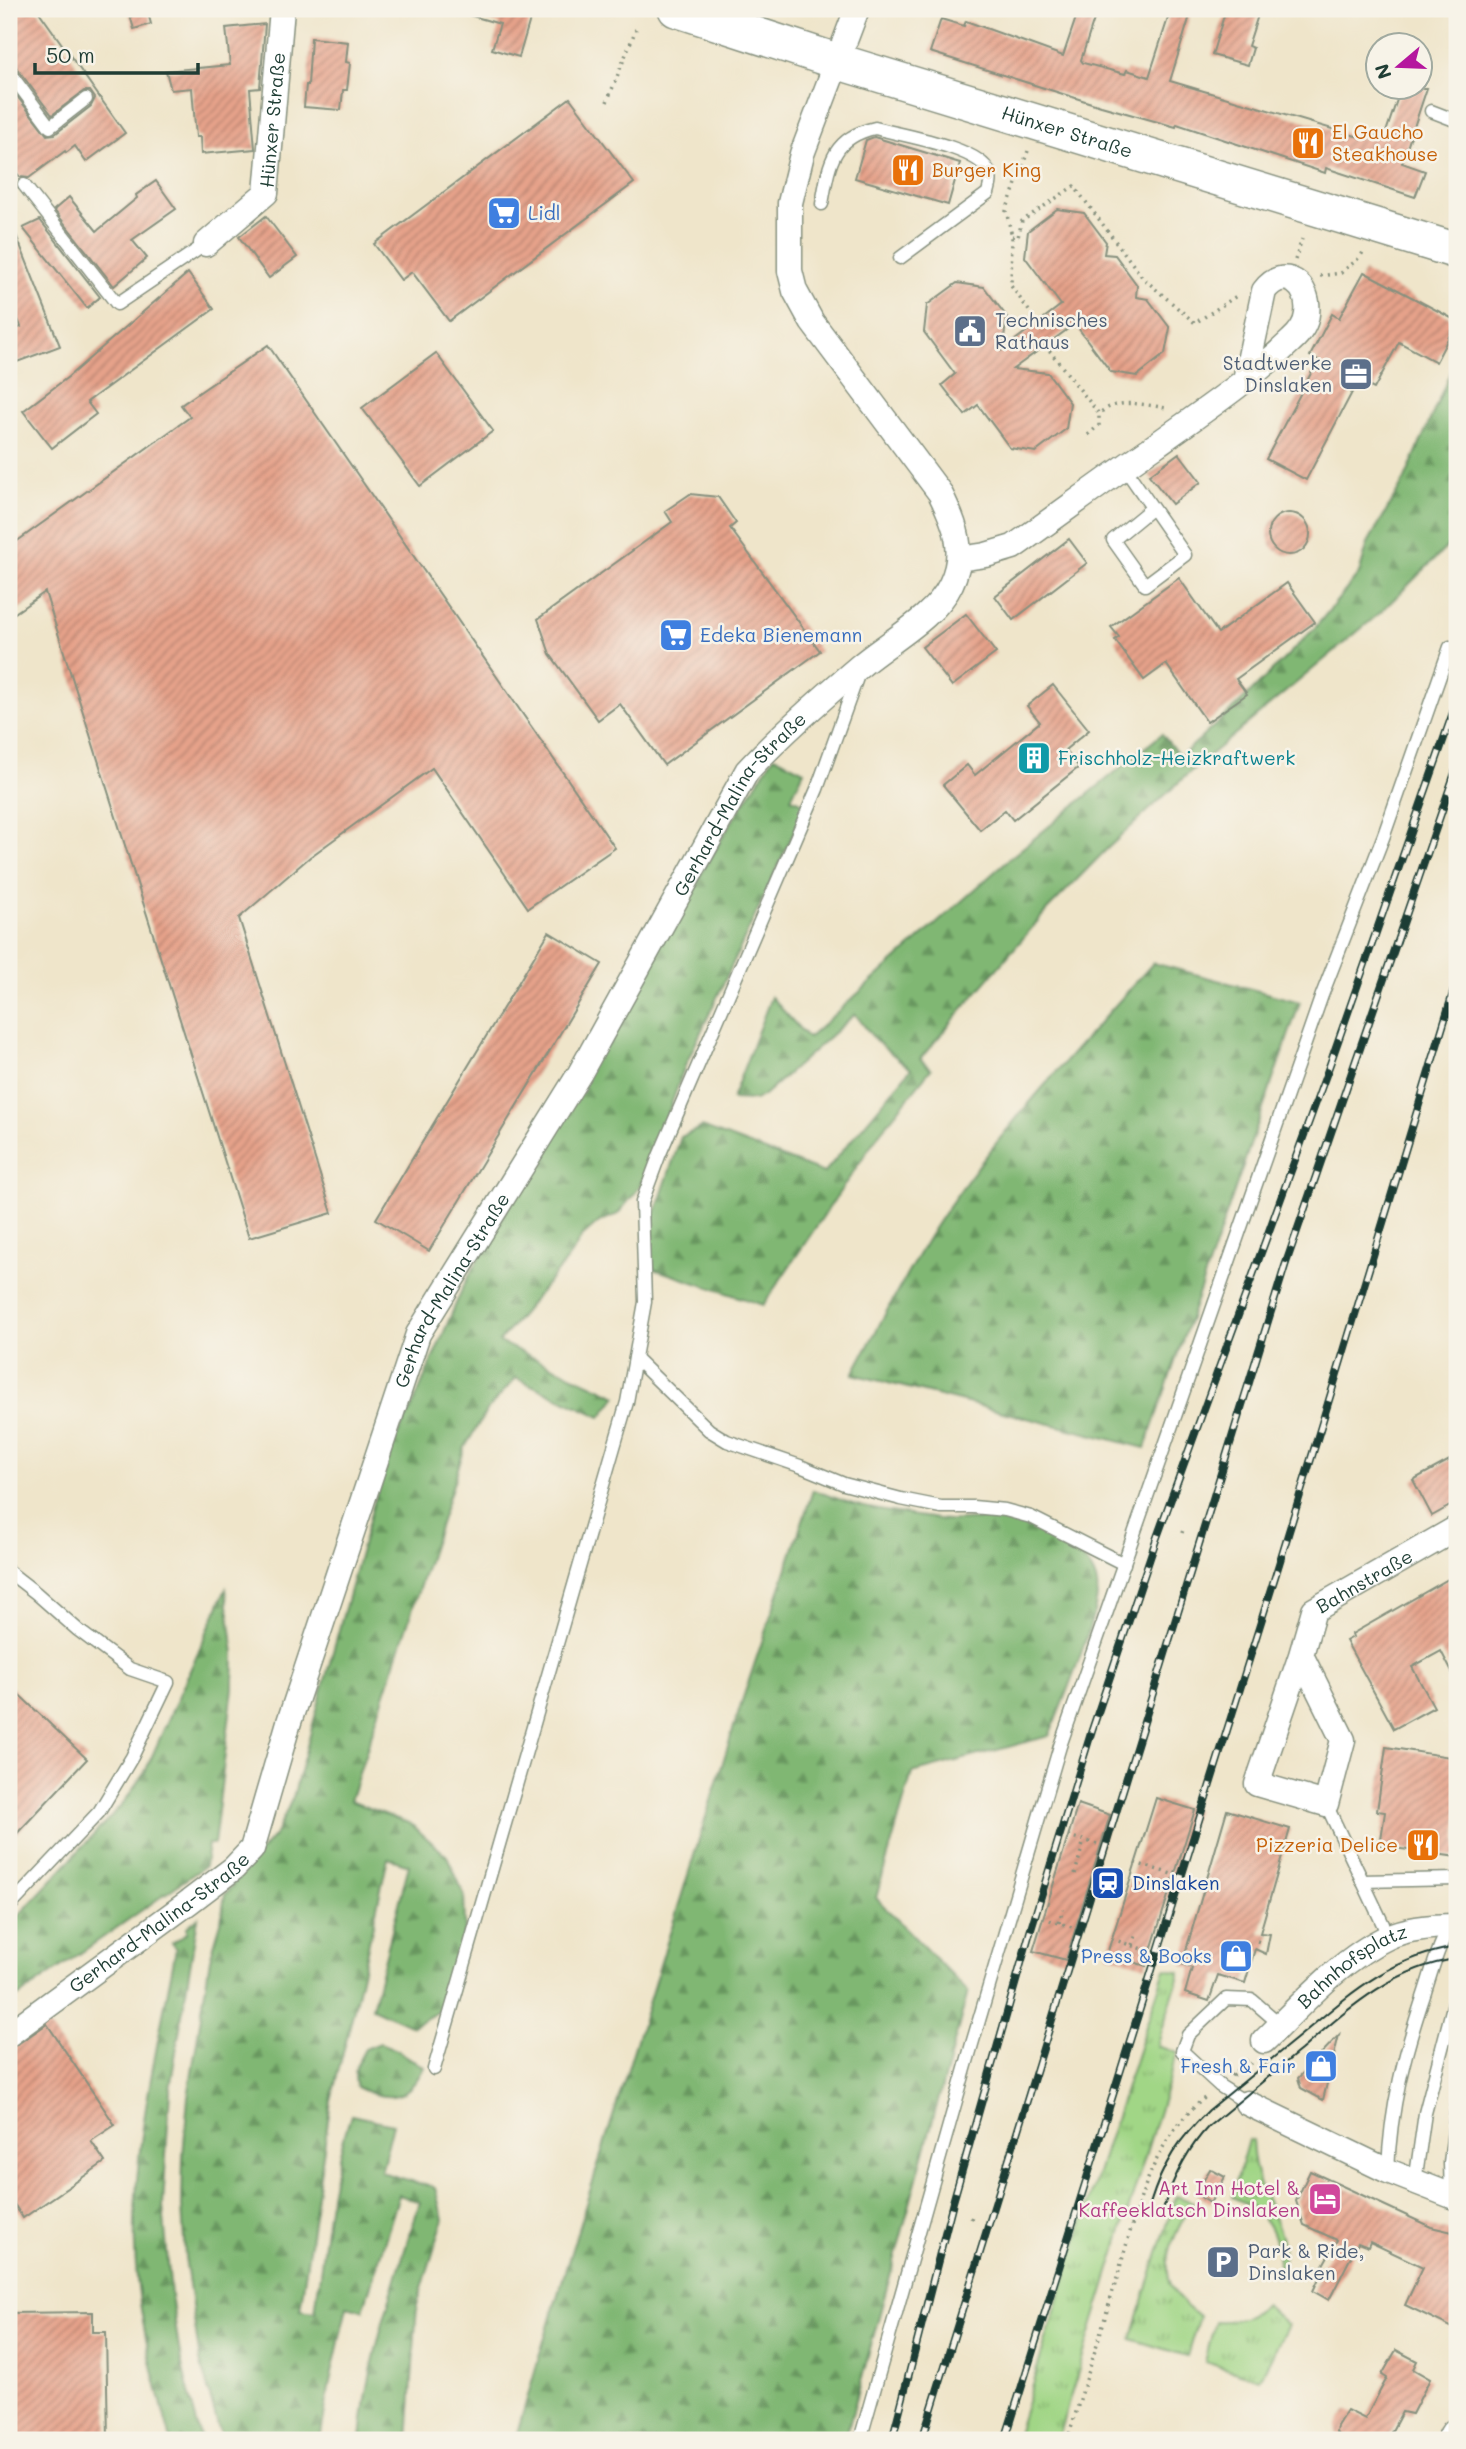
<svg xmlns="http://www.w3.org/2000/svg" width="1466" height="2449" font-family="Mali,sans-serif">
	<style>
		.grass { fill: url(#grass-tufts); stroke: #608a5d; stroke-width: 2 }
		.forest { fill: url(#forest-firs); stroke: #507a54; stroke-width: 2 }
		.building { fill: url(#building-hatch) }
		.lines { fill: none; stroke-linecap: round; stroke-linejoin: round }
		.lane-casing { stroke: #87917f; stroke-width: 15 }
		.street-casing { stroke: #87917f; stroke-width: 27 }
		.secondary-casing { stroke: #87917f; stroke-width: 38 }
		.path { stroke: #87917f; stroke-width: 3.5; stroke-dasharray: 2 5; stroke-linecap: butt }
		.lane { stroke: #fff; stroke-width: 12 }
		.street { stroke: #fff; stroke-width: 24 }
		.secondary { stroke: #fff; stroke-width: 35 }
		.tram { stroke: #1f3d34; stroke-width: 2 }
		.rail-casing { stroke: #1f3d34; stroke-width: 8 }
		.rail { stroke: #f7f3e8; stroke-width: 5; stroke-dasharray: 16; stroke-linecap: butt }
		.labels { text-anchor: middle; stroke-width: 5; stroke-linejoin: round; paint-order: stroke }
		.street-label { font-size: 19px; fill: #1f3d34; stroke: #f7f3e8 }
		.food-label { font-size: 19px; fill: #c56008; stroke: #f7f3e8; text-anchor: start }
		.shop-label { font-size: 19px; fill: #366cbe; stroke: #f7f3e8; text-anchor: start }
		.service-label { font-size: 19px; fill: #4e5e75; stroke: #f7f3e8; text-anchor: start }
		.culture-label { font-size: 19px; fill: #0d838f; stroke: #f7f3e8; text-anchor: start }
		.transit-label { font-size: 19px; fill: #164399; stroke: #f7f3e8; text-anchor: start }
		.hotel-label { font-size: 19px; fill: #b23c85; stroke: #f7f3e8; text-anchor: end }
	</style>
	<defs>
		<pattern id="grass-tufts" width="24" height="20" patternUnits="userSpaceOnUse" patternTransform="scale(1.75)"><rect width="24" height="20" fill="#a1d686"/><path d="M3 7l-1-3M5 7V3M7 7l1-3M15 17l-1-3M17 17v-4M19 17l1-3" fill="none" stroke="#83af6e"/></pattern>
		<pattern id="forest-firs" width="22" height="20" patternUnits="userSpaceOnUse" patternTransform="scale(1.75)"><rect width="22" height="20" fill="#80b773"/><path d="M5 1l3.5 6h-7zM16 11l3.5 6h-7z" fill="#68965f"/></pattern>
		<pattern id="building-hatch" width="6" height="6" patternUnits="userSpaceOnUse" patternTransform="scale(1.75)"><rect width="6" height="6" fill="#e6a28a"/><path d="M-1 1l2-2M0 6l6-6M5 7l2-2" fill="none" stroke="#ba8572"/></pattern>
	</defs>
	<rect width="100%" height="100%" fill="#f7f3e8"/>
	<filter id="ink" filterUnits="userSpaceOnUse"><feTurbulence type="fractalNoise" baseFrequency=".0143" numOctaves="2"/><feDisplacementMap in="SourceGraphic" scale="14" xChannelSelector="R" yChannelSelector="G"/><feConvolveMatrix kernelMatrix="1 2 1 2 8 2 1 2 1" color-interpolation-filters="sRGB"/></filter>
	<filter id="wash" filterUnits="userSpaceOnUse"><feTurbulence type="fractalNoise" baseFrequency=".00686" numOctaves="4" result="noise"/><feDisplacementMap in="SourceGraphic" scale="28" xChannelSelector="R" yChannelSelector="G"/><feGaussianBlur stdDeviation="1.57" result="paint"/><feColorMatrix in="noise" values="0 0 0 0 0 0 0 0 0 0 0 0 0 0 0 0 0 1.4 0 .05"/><feComposite in="paint" operator="in"/></filter>
	<g filter="url(#wash)">
		<rect width="100%" height="100%" fill="#efe5ca"/>
		<g class="grass">
			<polygon points="1165,1969 1180,1972 1157,2046 1177,2053 1057,2440 1015,2440 1106,2147"/>
			<path d="M1248,2140l4,1c1,15 3,30 8,44 10,27 34,61 18,89 1,-39 -9,-62 -46,-77z"/>
			<path d="M1176,2196l17,6c-26,42 -43,82 6,114l-12,40 -56,-17z"/>
			<path d="M1265,2304l23,21 -28,54 -55,-17 10,-41c21,1 35,-3 50,-17z"/>
		</g>
		<g class="forest">
			<polygon points="1457,357 1457,537 1381,612 1191,771 1108,848 1047,910 920,1059 931,1069 879,1134 763,1305 651,1268 649,1232 681,1137 702,1127 824,1173 911,1069 876,1041 855,1014 764,1095 755,1100 732,1099 771,997 808,1038 1009,859 1162,734 1180,757 1244,699 1314,629 1359,574 1368,543 1405,479"/>
			<path d="M774,756l30,15 -13,27 16,6 -122,262 -42,117 -25,31 -19,8 -17,15 -13,20 -70,85 118,54 -16,21 -85,-39 -29,32 -22,37 -115,354 61,23 36,32 17,38 1,34 -20,80 -33,18 -40,-18 37,-143 -21,-7 -35,155 -22,87 -31,210 15,2c9,-65 14,-134 36,-197l42,9 -12,48 54,16 8,32 -26,85 -9,135h-47c6,-82 35,-160 59,-238l-21,-7 -36,115 -16,-4 -17,76 -10,58h-98l-22,-79 -15,-104 -3,-51 1,-50 5,-59 22,-138 11,-37 4,-28 52,-62 16,-35 81,-295 21,-62 16,-30 52,-123 128,-226 137,-233z"/>
			<path d="M1153,963l147,39 -155,446 -292,-74c26,-48 51,-97 80,-144 61,-94 145,-182 220,-267z"/>
			<path d="M813,1490c18,6 37,14 56,18 22,5 45,7 68,11 23,4 46,-3 69,1 30,5 86,31 91,65 5,24 -37,123 -48,151l-137,37 -36,125 92,94 -123,448h-330l34,-117 192,-619z"/>
			<polygon points="226,1589 234,1654 233,1688 214,1844 208,1844 205,1866 9,2003 9,1926 125,1801 145,1772"/>
			<path d="M198,1918l-28,170 -7,118 8,90 10,65 20,79h-30c-17,-63 -34,-127 -36,-192 -3,-101 23,-202 41,-300l-4,-5 15,-10v-6z"/>
			<path d="M380,2043l17,7 27,17c-16,33 -35,36 -67,20 -5,-15 0,-24 8,-38z"/>
		</g>
		<g id="blocks">
			<g class="building">
				<polygon points="9,9 37,9 125,133 86,162 75,146 66,153 65,151 29,178 20,177 9,163 9,86 47,135 55,134 91,106 95,98 90,91 84,91 52,115 16,67 9,63"/>
				<polygon points="128,9 147,9 151,24 134,29"/>
				<polygon points="463,9 533,9 519,57 492,49 500,24 462,13"/>
				<polygon points="1079,9 1096,13 1081,60 1083,63 1125,74 1127,70 1149,77 1171,9 1192,9 1170,81 1366,139 1368,133 1384,138 1401,88 1427,88 1402,163 1425,171 1415,197 1326,168 1325,173 1177,124 1176,127 1101,106 930,52 941,19 964,26 966,21 1063,56"/>
				<polygon points="1226,9 1260,9 1248,46 1253,48 1248,65 1212,55"/>
				<polygon points="265,24 260,88 250,89 255,149 201,154 200,137 196,137 192,88 171,90 166,71 230,65 226,28"/>
				<polygon points="311,38 348,42 346,62 350,63 347,90 343,90 341,110 304,107 306,85 308,85"/>
				<polygon points="570,98 634,183 449,321 412,272 401,280 374,244"/>
				<polygon points="874,137 960,163 948,205 855,178 866,140"/>
				<polygon points="156,181 176,209 132,240 147,258 114,286 54,210 69,197 97,231 137,198 136,195"/>
				<polygon points="1057,209 1084,213 1106,242 1104,254 1115,255 1137,285 1136,297 1148,299 1170,328 1165,354 1137,376 1111,372 1075,324 1013,369 1048,373 1070,403 1066,429 1036,452 1010,448 978,405 965,415 942,385 955,374 924,332 927,305 957,283 984,287 1007,317 1002,350 1061,305 1025,257 1028,231"/>
				<polygon points="266,216 297,257 269,278 239,237"/>
				<polygon points="9,217 60,346 17,362 9,340 9,332 21,327 9,296"/>
				<polygon points="40,220 100,297 87,308 23,228"/>
				<polygon points="1364,272 1457,321 1436,362 1399,342 1374,389 1358,381 1306,480 1266,459 1318,360 1310,356 1332,314 1339,318"/>
				<polygon points="188,273 214,309 87,402 96,414 52,448 23,411 68,377"/>
				<polygon points="268,345 615,848 528,908 432,768 310,857 239,918 332,1213 249,1238 45,592 9,617 9,547 190,417 181,405"/>
				<polygon points="436,353 493,431 420,486 362,408"/>
				<polygon points="1179,453 1201,482 1172,504 1149,475"/>
				<polygon points="690,494 718,497 736,523 730,528 820,651 664,765 620,704 598,720 550,654 538,619 672,522 665,511"/>
				<circle cx="1289" cy="534" r="21"/>
				<polygon points="1069,539 1087,563 1013,620 995,596"/>
				<polygon points="1179,578 1218,633 1287,583 1315,622 1236,679 1247,694 1207,722 1166,664 1144,680 1115,640 1119,637 1111,627"/>
				<polygon points="966,614 996,653 952,686 922,647"/>
				<polygon points="1053,685 1089,730 1065,750 1079,767 1013,820 1005,810 980,830 943,785 967,765 975,775 1040,722 1027,706"/>
				<polygon points="549,932 602,964 429,1251 376,1219"/>
				<polygon points="1457,1456 1457,1502 1432,1516 1413,1480"/>
				<polygon points="1457,1574 1457,1619 1450,1623 1457,1636 1457,1682 1441,1651 1412,1667 1434,1707 1394,1729 1346,1641 1353,1637 1352,1634"/>
				<polygon points="9,1685 87,1759 9,1842"/>
				<polygon points="1386,1747 1457,1758 1457,1857 1380,1846 1385,1812 1377,1811"/>
				<polygon points="1156,1798 1195,1810 1146,1966 1107,1954"/>
				<polygon points="1078,1804 1110,1815 1066,1960 1033,1951"/>
				<polygon points="1227,1810 1290,1829 1260,1933 1270,1934 1266,1954 1255,1949 1245,1983 1218,1975 1209,2001 1185,1993 1192,1968 1182,1964"/>
				<polygon points="47,2024 115,2125 91,2141 105,2162 23,2218 9,2196 9,2050"/>
				<polygon points="1339,2035 1328,2079 1323,2100 1301,2088 1298,2078"/>
				<polygon points="1210,2169 1225,2177 1210,2203 1196,2194"/>
				<polygon points="1310,2171 1431,2227 1457,2233 1457,2330 1405,2305 1423,2267 1370,2242 1368,2247 1358,2243 1329,2300 1313,2291 1321,2274 1319,2272 1337,2240 1304,2225 1296,2201"/>
				<polygon points="93,2312 93,2332 106,2332 108,2440 9,2440 9,2313"/>
				<polygon points="1396,2350 1417,2361 1413,2369 1430,2379 1412,2414 1402,2412 1387,2440 1341,2440 1336,2432 1337,2426 1347,2410 1365,2419 1387,2378 1382,2375"/>
			</g>
		</g>
	</g>
	<g filter="url(#ink)">
		<use href="#blocks" fill-opacity="0" stroke="#87917f" stroke-width="2"/>
		<g class="lines">
			<g class="lane-casing">
				<g id="lane">
					<polyline points="9,72 50,127 86,99"/>
					<polyline points="1431,111 1457,121"/>
					<polyline points="24,185 117,304 206,244"/>
					<path d="M822,204c7,-39 9,-66 53,-76 25,7 104,19 114,44 3,7 1,14 -1,21l-88,65"/>
					<polyline points="1124,467 1185,555 1145,585 1113,540 1152,508"/>
					<polyline points="635,1358 709,1430 727,1441 800,1466 844,1484 901,1499 941,1507 973,1507 1005,1510 1031,1517 1124,1564"/>
					<polyline points="9,1572 36,1593 78,1630 130,1669 168,1682 132,1757 99,1812 9,1907"/>
					<polyline points="1326,1804 1389,1937"/>
					<polyline points="1362,1881 1457,1879"/>
					<polyline points="434,2069 627,1402 645,1302 642,1202 659,1156 817,789 858,675"/>
					<polyline points="1247,2103 1220,2086 1182,2051 1188,2035 1226,1999 1252,2000 1281,2025"/>
					<path d="M1388,2171c2,-63 17,-120 37,-179 7,-22 13,-45 25,-66"/>
					<polyline points="1415,2182 1425,2113 1457,1991"/>
					<polyline points="1451,2195 1450,2163 1457,2105"/>
					<polyline points="860,2440 972,2044 1060,1746 1322,995 1384,835 1450,647"/>
				</g>
			</g>
			<g class="street-casing">
				<g id="street">
					<path id="s1" d="M206,244l60,-51 16,-184"/>
					<path d="M959,559l27,-4 27,-8c48,-34 95,-69 143,-102 46,-33 94,-65 135,-104 8,-7 15,-16 16,-27 4,-29 -23,-50 -43,-23l-19,89"/>
					<path id="s2" d="M1301,1655l-44,129 69,20 17,-64 -42,-85 13,-45 143,-82"/>
					<path id="s3" d="M9,2034l180,-132 45,-34 18,-19 37,-127 129,-388 162,-261 167,-302c35,-38 74,-72 113,-105 28,-24 76,-49 91,-82 16,-33 4,-61 -11,-91l-128,-171 -17,-31 -5,-20v-68l12,-49 55,-145"/>
					<path id="s4" d="M1264,2041c36,-35 78,-83 124,-104 20,-9 47,-11 69,-11"/>
					<polyline points="1247,2103 1388,2171 1457,2198"/>
				</g>
			</g>
			<g class="secondary-casing">
				<g id="secondary">
					<path id="s5" d="M676,9l160,52 621,190"/>
					<polyline points="1455,2440 1457,2436"/>
				</g>
			</g>
			<g class="path">
				<polyline points="607,102 636,29"/>
				<polyline points="1028,151 1006,211 1012,236 1011,286 1038,323"/>
				<polyline points="1012,236 1018,237 1022,221 1074,186 1143,278 1195,323 1238,295"/>
				<polyline points="1295,260 1302,239"/>
				<path d="M1320,276l21,-3c8,-8 19,-13 23,-23"/>
				<path d="M1045,345l54,69c17,-17 47,-9 68,-6"/>
				<polyline points="1088,435 1099,425 1099,414"/>
				<polyline points="1182,1533 1184,1527"/>
				<polyline points="1068,1836 1101,1845"/>
				<polyline points="1135,1863 1175,1875"/>
				<polyline points="1075,1874 1084,1840"/>
				<polyline points="1043,1918 1075,1928"/>
				<polyline points="1059,1923 1063,1909"/>
				<polyline points="1112,1939 1151,1952"/>
				<polyline points="1257,1941 1263,1943"/>
				<polyline points="1132,1945 1137,1932"/>
				<polyline points="1231,2076 1250,2056"/>
				<polyline points="1233,2076 1251,2063"/>
				<polyline points="971,2219 973,2214"/>
				<path d="M1067,2440c16,-49 31,-99 46,-149 21,-67 34,-149 93,-194"/>
			</g>
			<use href="#lane" class="lane"/>
			<use href="#street" class="street"/>
			<use href="#secondary" class="secondary"/>
			<g class="tram">
				<path d="M1150,2204c13,-41 28,-64 59,-94 31,-25 61,-50 92,-75 50,-42 89,-78 156,-88"/>
				<path d="M1163,2209c10,-31 23,-59 46,-83 31,-25 61,-51 92,-76 47,-41 92,-83 156,-91"/>
			</g>
			<g class="rail-casing">
				<g id="rail">
					<polyline points="892,2440 953,2202 1030,1932 1092,1730 1156,1540 1330,1064 1457,701"/>
					<polyline points="922,2440 1285,1266 1457,767"/>
					<polyline points="1005,2440 1279,1564 1457,980"/>
				</g>
			</g>
			<use href="#rail" class="rail"/>
		</g>
	</g>
	<defs>
		<g id="restaurant-square" transform="scale(1.75)"><rect x="-9" y="-9" width="18" height="18" rx="4" fill="#e8710a" stroke="#f7f3e8"/><path d="M-5-6h1v4h1v-4h1v4h1v-4h1v5L-1.5 .5V6h-2V.5L-5-1ZM5-6V6H3V1.5H1.5Q1.5-4 5-6Z" fill="#fff"/></g>
		<g id="supermarket-square" transform="scale(1.75)"><rect x="-9" y="-9" width="18" height="18" rx="4" fill="#3f7fe0" stroke="#f7f3e8"/><path d="M-6-5.5h2.5l.6 2H6L4.5 2H-2.5L-4.4-4H-6ZM-1.5 3.2a1.3 1.3 0 1 0 .1 0ZM3 3.2a1.3 1.3 0 1 0 .1 0Z" fill="#fff"/></g>
		<g id="civic-square" transform="scale(1.75)"><rect x="-9" y="-9" width="18" height="18" rx="4" fill="#5c6f8a" stroke="#f7f3e8"/><path d="M-.6-6.5H3V-4.5H.6V-3L4-1V1h2V6H-6V1h2V-1L-.6-3ZM-1.2 2.5V6h2.4V2.5Z" fill="#fff"/></g>
		<g id="office-square" transform="scale(1.75)"><rect x="-9" y="-9" width="18" height="18" rx="4" fill="#5c6f8a" stroke="#f7f3e8"/><path d="M-6-3h4V-5.5h4V-3h4V5H-6ZM-1-4.5V-3h2v-1.5ZM-6 0V1H6V0Z" fill="#fff"/></g>
		<g id="building-square" transform="scale(1.75)"><rect x="-9" y="-9" width="18" height="18" rx="4" fill="#0f9aa8" stroke="#f7f3e8"/><path d="M-4-6H4V6H1V3H-1V6H-4ZM-2.5-4.3h1.7v1.8h-1.7ZM.8-4.3h1.7v1.8H.8ZM-2.5-1h1.7V.8h-1.7ZM.8-1h1.7V.8H.8Z" fill="#fff"/></g>
		<g id="station-square" transform="scale(1.75)"><rect x="-9" y="-9" width="18" height="18" rx="4" fill="#1a4fb4" stroke="#f7f3e8"/><path d="M-3-6H3Q5-6 5-4V2Q5 4 3 4L4.5 6H3L1.5 4h-3L-3 6H-4.5L-3 4Q-5 4-5 2V-4Q-5-6-3-6ZM-3.5-4v3h7v-3ZM-3.5 1v1.5H-2V1ZM2 1v1.5H3.5V1Z" fill="#fff"/></g>
		<g id="shop-square" transform="scale(1.75)"><rect x="-9" y="-9" width="18" height="18" rx="4" fill="#3f7fe0" stroke="#f7f3e8"/><path d="M-5-2.5h2.3a2.7 3.5 0 0 1 5.4 0H5L5.5 6h-11ZM-1.5-2.5h3a1.5 2.3 0 0 0-3 0Z" fill="#fff"/></g>
		<g id="hotel-square" transform="scale(1.75)"><rect x="-9" y="-9" width="18" height="18" rx="4" fill="#d1479c" stroke="#f7f3e8"/><path d="M-6-4.5h1.5V1H6V5H4.5V3h-9V5H-6ZM-4 0a1.8 1.8 0 1 1 3.6 0ZM.5 0V-2.5h3Q6-2.5 6 0Z" fill="#fff"/></g>
		<g id="parking-square" transform="scale(1.75)"><rect x="-9" y="-9" width="18" height="18" rx="4" fill="#5c6f8a" stroke="#f7f3e8"/><path d="M-3.5-5.5H1a3.5 3.5 0 0 1 0 7H-1V5.5H-3.5ZM-1-3.4V-.6H.8a1.4 1.4 0 0 0 0-2.8Z" fill="#fff"/></g>
	</defs>
	<g fill-rule="evenodd">
		<use href="#restaurant-square" x="1308" y="143"/>
		<use href="#restaurant-square" x="908" y="170"/>
		<use href="#supermarket-square" x="504" y="213"/>
		<use href="#civic-square" x="970" y="331"/>
		<use href="#office-square" x="1356" y="374"/>
		<use href="#supermarket-square" x="676" y="635"/>
		<use href="#building-square" x="1034" y="758"/>
		<use href="#restaurant-square" x="1423" y="1845"/>
		<use href="#station-square" x="1108" y="1883"/>
		<use href="#shop-square" x="1236" y="1956"/>
		<use href="#shop-square" x="1321" y="2066"/>
		<use href="#hotel-square" x="1325" y="2199"/>
		<use href="#parking-square" x="1223" y="2262"/>
	</g>
	<g class="labels">
		<g class="street-label">
			<text dy="7" stroke="none"><textPath href="#s1" startOffset="152">Hünxer Straße</textPath></text>
			<text dy="7" stroke="none"><textPath href="#s5" startOffset="410">Hünxer Straße</textPath></text>
			<text dy="7" stroke="none"><textPath href="#s3" startOffset="1468">Gerhard-Malina-Straße</textPath></text>
			<text dy="7" stroke="none"><textPath href="#s3" startOffset="901">Gerhard-Malina-Straße</textPath></text>
			<text dy="7" stroke="none"><textPath href="#s2" startOffset="474">Bahnstraße</textPath></text>
			<text dy="7" stroke="none"><textPath href="#s3" startOffset="187">Gerhard-Malina-Straße</textPath></text>
			<text dy="7" stroke="none"><textPath href="#s4" startOffset="117">Bahnhofsplatz</textPath></text>
		</g>
		<g class="food-label">
			<text x="1332" y="139">El Gaucho<tspan x="1332" dy="22">Steakhouse</tspan></text>
			<text x="932" y="177">Burger King</text>
			<text x="1398" y="1852" text-anchor="end">Pizzeria Delice</text>
		</g>
		<g class="shop-label">
			<text x="528" y="220">Lidl</text>
			<text x="700" y="642">Edeka Bienemann</text>
			<text x="1212" y="1963" text-anchor="end">Press &amp; Books</text>
			<text x="1296" y="2073" text-anchor="end">Fresh &amp; Fair</text>
		</g>
		<g class="service-label">
			<text x="995" y="327">Technisches<tspan x="995" dy="22">Rathaus</tspan></text>
			<text x="1332" y="370" text-anchor="end">Stadtwerke<tspan x="1332" dy="22">Dinslaken</tspan></text>
			<text x="1248" y="2258">Park &amp; Ride,<tspan x="1248" dy="22">Dinslaken</tspan></text>
		</g>
		<g class="culture-label">
			<text x="1058" y="765">Frischholz-Heizkraftwerk</text>
		</g>
		<g class="transit-label">
			<text x="1132" y="1890">Dinslaken</text>
		</g>
		<g class="hotel-label">
			<text x="1300" y="2195">Art Inn Hotel &amp;<tspan x="1300" dy="22">Kaffeeklatsch Dinslaken</tspan></text>
		</g>
	</g>
	<rect width="1466" height="2449" fill="none" stroke="#f7f3e8" stroke-width="35"/>
	<g transform="translate(1399 66) rotate(251)"><circle r="33" fill="#f7f3e8" stroke="#a1aaa0" stroke-width="2"/>
	<path d="M0-5L12 26L0 18L-12 26Z" fill="#b5179e"/>
	<text y="-10" font-size="19" font-weight="bold" text-anchor="middle" fill="#1f3d34">N</text>
	</g>
	<path d="M35 63v10h163v-10" fill="none" stroke="#1f3d34" stroke-width="3.5"/>
	<text x="46" y="63" font-size="21" fill="#1f3d34" stroke="#f7f3e8" stroke-width="5" paint-order="stroke">50 m</text>
</svg>
